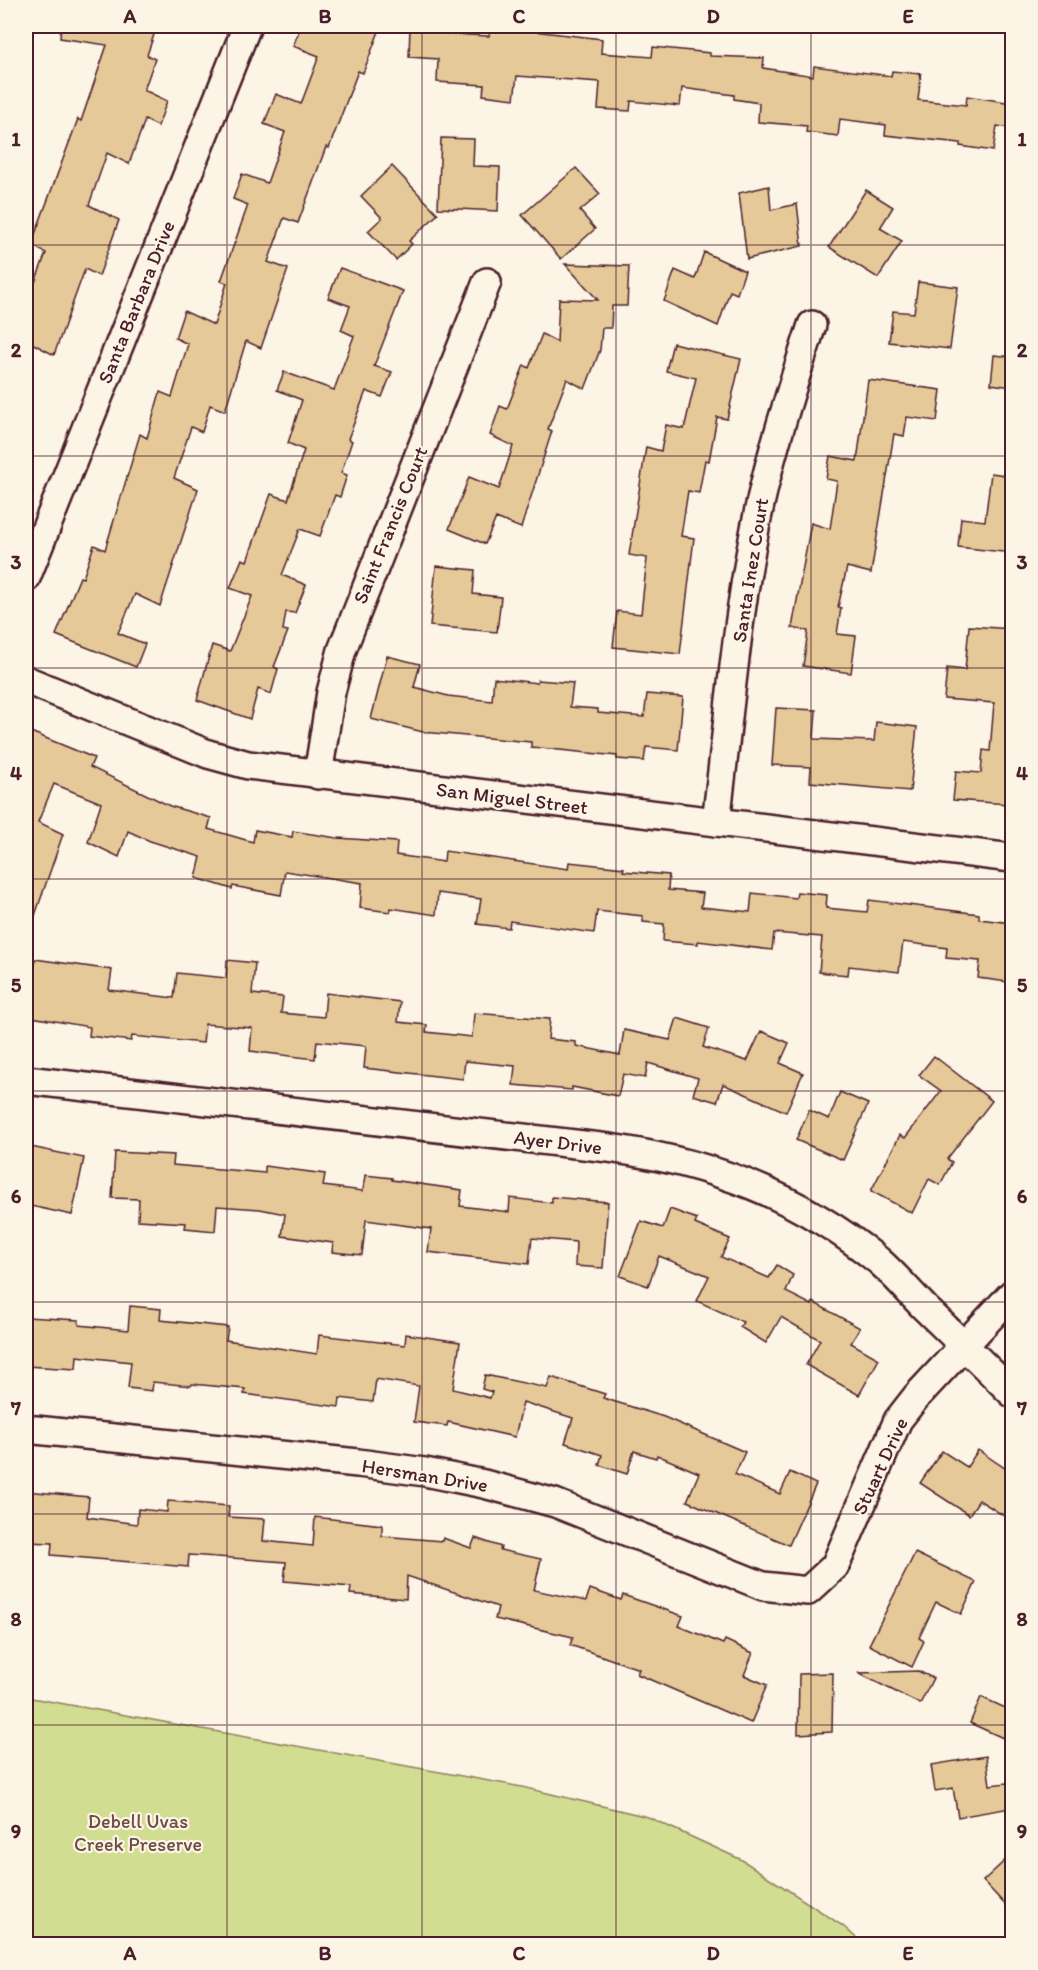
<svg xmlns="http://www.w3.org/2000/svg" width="1038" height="1970" font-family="Itim,sans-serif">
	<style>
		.green { fill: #d1dd90; stroke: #8e7e5e; stroke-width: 1.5 }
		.building { fill: #e6c999; stroke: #4a1f2b; stroke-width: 1.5 }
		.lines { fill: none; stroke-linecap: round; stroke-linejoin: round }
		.minor-casing { stroke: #4a1f2b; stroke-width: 32 }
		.minor { stroke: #fcf5e5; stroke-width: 27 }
		.grid { fill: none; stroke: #4a1f2b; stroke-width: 1.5; stroke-opacity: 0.55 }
		.labels { text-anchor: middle; stroke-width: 4.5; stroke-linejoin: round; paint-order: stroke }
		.street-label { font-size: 20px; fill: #4a1f2b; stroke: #fcf5e5 }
		.park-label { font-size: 20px; fill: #6c4e44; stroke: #fcf5e5 }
		.neatline { fill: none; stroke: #4a1f2b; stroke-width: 2 }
		.grid-label { font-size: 20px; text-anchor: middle; font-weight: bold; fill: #4a1f2b }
	</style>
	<rect width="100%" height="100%" fill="#fcf5e5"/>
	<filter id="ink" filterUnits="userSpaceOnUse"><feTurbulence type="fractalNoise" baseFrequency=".0167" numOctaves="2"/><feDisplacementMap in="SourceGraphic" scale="12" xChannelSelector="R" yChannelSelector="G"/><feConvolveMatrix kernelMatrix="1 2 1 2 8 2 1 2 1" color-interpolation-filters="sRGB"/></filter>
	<g filter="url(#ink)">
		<polygon class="green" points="26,1697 522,1787 648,1817 742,1860 843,1926 863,1944 26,1944"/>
		<g class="building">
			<polygon points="61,26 157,26 147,55 155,59 144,90 167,101 158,126 145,120 129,164 107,153 89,205 119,220 99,276 85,269 54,355 26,340 26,290 31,293 46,253 31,245 78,119 81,121 107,45 60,38"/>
			<polygon points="301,26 381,26 363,73 358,71 329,148 326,147 298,223 284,218 268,262 288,269 261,348 246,341 225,411 210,405 202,432 191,427 174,478 198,489 160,606 135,594 118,633 145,644 136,667 56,635 80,577 83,578 94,545 105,550 140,434 147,438 160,392 172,397 188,344 175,338 184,311 214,325 227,283 221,281 248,205 233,199 242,174 267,183 285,132 264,124 276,94 301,104 319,56 293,46"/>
			<polygon points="410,26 448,26 447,34 489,36 490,26 602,39 601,53 652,57 653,47 710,53 710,56 764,58 763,68 813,76 814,66 891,76 892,71 921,74 918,100 966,105 967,96 1012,103 1012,128 997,126 993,151 960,146 960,143 885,135 886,125 840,119 838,136 806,132 807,126 758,122 759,103 734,99 734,95 682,88 680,106 631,101 630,111 598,109 600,82 517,76 514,99 483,95 484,85 437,82 438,59 409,57"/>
			<polygon points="441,138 474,139 473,166 500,167 498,211 438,208"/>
			<polygon points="392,166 438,214 409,241 412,244 396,260 368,231 382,218 361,196"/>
			<polygon points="576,168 600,194 580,211 595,229 561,259 522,215"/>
			<polygon points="769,186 771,210 797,204 802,246 747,259 739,193"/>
			<polygon points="866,190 893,207 880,228 902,241 878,278 829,247"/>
			<polygon points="704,252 745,271 737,294 730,291 718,326 664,301 675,270 695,279"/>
			<polygon points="565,264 629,266 627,306 612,306 611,328 602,328 600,350 585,389 567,379 548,429 552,431 521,528 496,518 485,544 449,529 469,477 499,489 513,446 490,435 500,406 507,409 524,365 529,368 542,334 557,342 559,299 598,300"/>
			<polygon points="340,268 403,291 374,366 392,372 382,397 366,391 348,439 352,441 341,473 347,475 340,497 335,495 320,536 300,529 282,575 306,585 295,613 286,612 283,630 288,631 274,667 278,669 271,694 258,689 250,719 197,700 212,645 230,651 252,596 230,588 242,559 247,561 271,494 288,500 304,450 288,443 302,400 277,390 284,372 334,390 354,336 341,330 350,306 328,298"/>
			<polygon points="918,282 958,287 950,349 889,342 893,311 914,313"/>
			<polygon points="673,343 741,359 727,419 717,417 709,461 705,460 699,493 688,491 681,536 694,538 680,654 613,647 617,611 641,614 647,558 629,555 646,447 661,451 666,425 684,429 696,378 666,371"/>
			<polygon points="994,355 1012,357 1012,387 991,384"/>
			<polygon points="868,380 941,390 937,421 907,417 904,436 894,434 871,573 847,567 838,607 841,608 837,634 856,636 851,673 803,666 808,631 792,628 811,523 830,529 837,481 826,479 830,456 857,461"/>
			<polygon points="991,473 1012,476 1012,553 958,547 961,518 985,521"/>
			<polygon points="436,566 475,570 473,594 501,597 497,632 430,626"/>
			<polygon points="969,626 1012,629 1012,773 1008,804 953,800 956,771 981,773 983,750 990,751 994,703 944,699 947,668 965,670"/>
			<polygon points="387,656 420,664 414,687 448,696 492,701 494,678 537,683 538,680 573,683 570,707 598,709 598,713 644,717 647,694 683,697 678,750 646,747 644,761 617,759 617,756 531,747 531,742 423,732 371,719"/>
			<polygon points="776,708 816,710 814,739 874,741 876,722 917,727 910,791 810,782 811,767 772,765"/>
			<polygon points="26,730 94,758 90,767 170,806 211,818 208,829 253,842 255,830 292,837 293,831 337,838 397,842 396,855 444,862 445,851 568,869 569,862 624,868 623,871 669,875 668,890 703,893 701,907 750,912 752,893 796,898 797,892 827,895 826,908 867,912 869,900 979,914 979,919 1012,923 1008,982 978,978 980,961 946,958 947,948 903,942 899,972 849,966 848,975 819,972 822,937 774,933 772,950 698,941 698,944 663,941 664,924 643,922 643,916 597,911 594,933 510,921 509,928 477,924 481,899 438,893 436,915 391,908 390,912 360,908 362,883 285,871 281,895 233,886 232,889 196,878 201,857 150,841 128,831 119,857 88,842 101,803 54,784 38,822 63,834 29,933 26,932"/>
			<polygon points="35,959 112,970 109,990 174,998 177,973 226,978 227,960 255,963 252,994 283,997 281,1013 324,1017 326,993 400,1002 398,1022 427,1025 426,1032 472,1037 474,1013 550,1019 548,1039 576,1042 576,1046 620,1055 624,1030 670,1040 677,1018 709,1028 703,1047 747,1061 761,1031 789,1043 780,1063 803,1073 786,1112 723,1084 717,1102 693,1095 698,1078 648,1063 645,1078 623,1074 618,1096 572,1087 572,1090 513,1085 515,1066 465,1061 463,1079 364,1068 366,1046 317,1041 315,1059 250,1051 252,1028 205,1024 203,1043 132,1036 131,1041 89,1036 90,1027 26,1016 26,981 31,982"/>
			<polygon points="934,1056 992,1101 947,1159 952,1162 940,1185 929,1179 912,1213 871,1191 900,1135 905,1138 941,1091 919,1075"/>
			<polygon points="840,1092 868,1104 843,1160 796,1140 809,1110 829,1119"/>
			<polygon points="26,1146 84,1158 72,1215 26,1205"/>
			<polygon points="115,1152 174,1155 173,1165 265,1173 265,1166 325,1174 323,1186 363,1191 365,1175 392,1178 392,1180 462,1190 460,1206 509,1212 510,1198 552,1203 552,1197 608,1202 603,1268 575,1266 576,1242 532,1238 529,1264 428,1252 431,1229 366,1220 362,1255 332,1252 333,1243 282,1236 285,1214 260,1209 217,1206 215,1231 185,1228 186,1223 138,1220 139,1199 112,1198"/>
			<polygon points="670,1209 697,1219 695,1224 730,1239 721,1257 769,1278 777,1265 793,1275 786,1292 812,1305 813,1302 860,1328 851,1343 879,1359 859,1395 806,1365 820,1340 781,1317 766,1343 740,1327 743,1322 697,1301 709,1276 659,1256 648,1286 620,1276 641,1221 663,1228"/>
			<polygon points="130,1306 161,1309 160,1320 228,1327 226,1340 317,1354 319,1335 405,1345 406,1334 460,1342 453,1389 490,1398 492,1392 482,1389 485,1375 547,1388 551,1377 605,1394 603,1398 664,1417 745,1452 735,1474 780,1494 790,1472 816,1484 789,1545 687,1501 699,1473 657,1455 656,1458 634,1451 627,1474 599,1465 602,1455 565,1443 573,1418 523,1402 515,1437 448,1422 447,1426 414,1422 419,1386 376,1379 373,1402 340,1398 339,1407 244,1394 245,1389 192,1384 191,1386 153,1382 152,1391 128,1388 131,1362 77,1356 76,1369 26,1366 26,1317 79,1320 79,1325 128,1330"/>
			<polygon points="978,1450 1012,1473 1012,1521 979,1500 969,1515 920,1483 942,1451 967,1467"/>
			<polygon points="26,1491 89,1497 87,1517 137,1524 138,1509 167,1512 168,1501 229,1506 228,1517 265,1519 263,1541 313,1546 315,1517 382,1525 382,1536 442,1541 443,1538 471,1548 475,1538 501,1547 500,1550 541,1559 534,1590 586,1601 590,1589 621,1600 623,1595 683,1616 679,1626 723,1644 725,1640 753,1653 744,1675 767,1685 751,1723 637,1674 639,1669 570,1645 573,1637 495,1619 498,1607 407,1576 406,1599 350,1594 351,1587 284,1581 286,1562 189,1555 188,1567 51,1555 52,1543 26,1542"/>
			<polygon points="915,1553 976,1582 961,1614 936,1602 919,1638 924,1641 912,1667 869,1645"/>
			<polygon points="918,1671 933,1678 920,1704 858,1673"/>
			<polygon points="833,1673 832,1732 798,1734 799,1674"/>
			<polygon points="981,1697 1012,1711 1012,1742 970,1723"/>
			<polygon points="986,1756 990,1785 1007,1783 1011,1808 958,1817 953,1788 935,1791 931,1765"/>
			<polygon points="1012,1854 1012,1912 983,1881"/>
		</g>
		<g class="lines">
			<g class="minor-casing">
				<g id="minor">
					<polyline points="26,578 247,26"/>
					<polyline points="26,680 208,754 248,765 1012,858"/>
					<polyline points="318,775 331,692 342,650 487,282"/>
					<path d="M716,822c14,-112 22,-226 48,-335 13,-55 31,-109 48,-162"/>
					<path d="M26,1080l583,68c101,14 191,48 270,113 17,15 32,33 48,49 29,28 57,55 85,83"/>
					<polyline points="26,1429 358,1463 425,1472 484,1484 555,1503 763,1586 808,1591 835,1566 898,1420 916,1397 1012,1294"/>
				</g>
			</g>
			<use href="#minor" class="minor"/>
		</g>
	</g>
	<path class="grid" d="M227,26v1918M422,26v1918M616,26v1918M811,26v1918M26,245h986M26,456h986M26,668h986M26,879h986M26,1091h986M26,1302h986M26,1514h986M26,1725h986"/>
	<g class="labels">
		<g class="street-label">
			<text transform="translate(136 302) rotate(-68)" y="7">Santa Barbara Drive</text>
			<text transform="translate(390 525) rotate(-68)" y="7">Saint Francis Court</text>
			<text transform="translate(750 570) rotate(-81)" y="7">Santa Inez Court</text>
			<text transform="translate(512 798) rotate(7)" y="7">San Miguel Street</text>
			<text transform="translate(558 1142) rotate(7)" y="7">Ayer Drive</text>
			<text transform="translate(880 1466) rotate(-65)" y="7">Stuart Drive</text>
			<text transform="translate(425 1475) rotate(9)" y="7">Hersman Drive</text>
		</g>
		<g class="park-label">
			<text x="138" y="1828">Debell Uvas<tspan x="138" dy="23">Creek Preserve</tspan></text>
		</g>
	</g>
	<rect width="1038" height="1970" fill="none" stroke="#fcf5e5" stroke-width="66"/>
	<rect x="33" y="33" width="972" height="1904" class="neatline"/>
	<g class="grid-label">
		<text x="130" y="23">A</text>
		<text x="325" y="23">B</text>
		<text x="519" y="23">C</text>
		<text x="713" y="23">D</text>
		<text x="908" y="23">E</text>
		<text x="16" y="146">1</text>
		<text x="1022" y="146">1</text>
		<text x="16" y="357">2</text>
		<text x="1022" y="357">2</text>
		<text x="16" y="569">3</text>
		<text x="1022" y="569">3</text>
		<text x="16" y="780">4</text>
		<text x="1022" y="780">4</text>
		<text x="16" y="992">5</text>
		<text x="1022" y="992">5</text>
		<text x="16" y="1203">6</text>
		<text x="1022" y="1203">6</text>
		<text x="16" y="1415">7</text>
		<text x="1022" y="1415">7</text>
		<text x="16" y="1626">8</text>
		<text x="1022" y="1626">8</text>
		<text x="16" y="1838">9</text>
		<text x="1022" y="1838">9</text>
		<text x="130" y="1960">A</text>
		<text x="325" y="1960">B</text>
		<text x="519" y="1960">C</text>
		<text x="713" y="1960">D</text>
		<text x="908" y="1960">E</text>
	</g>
</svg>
